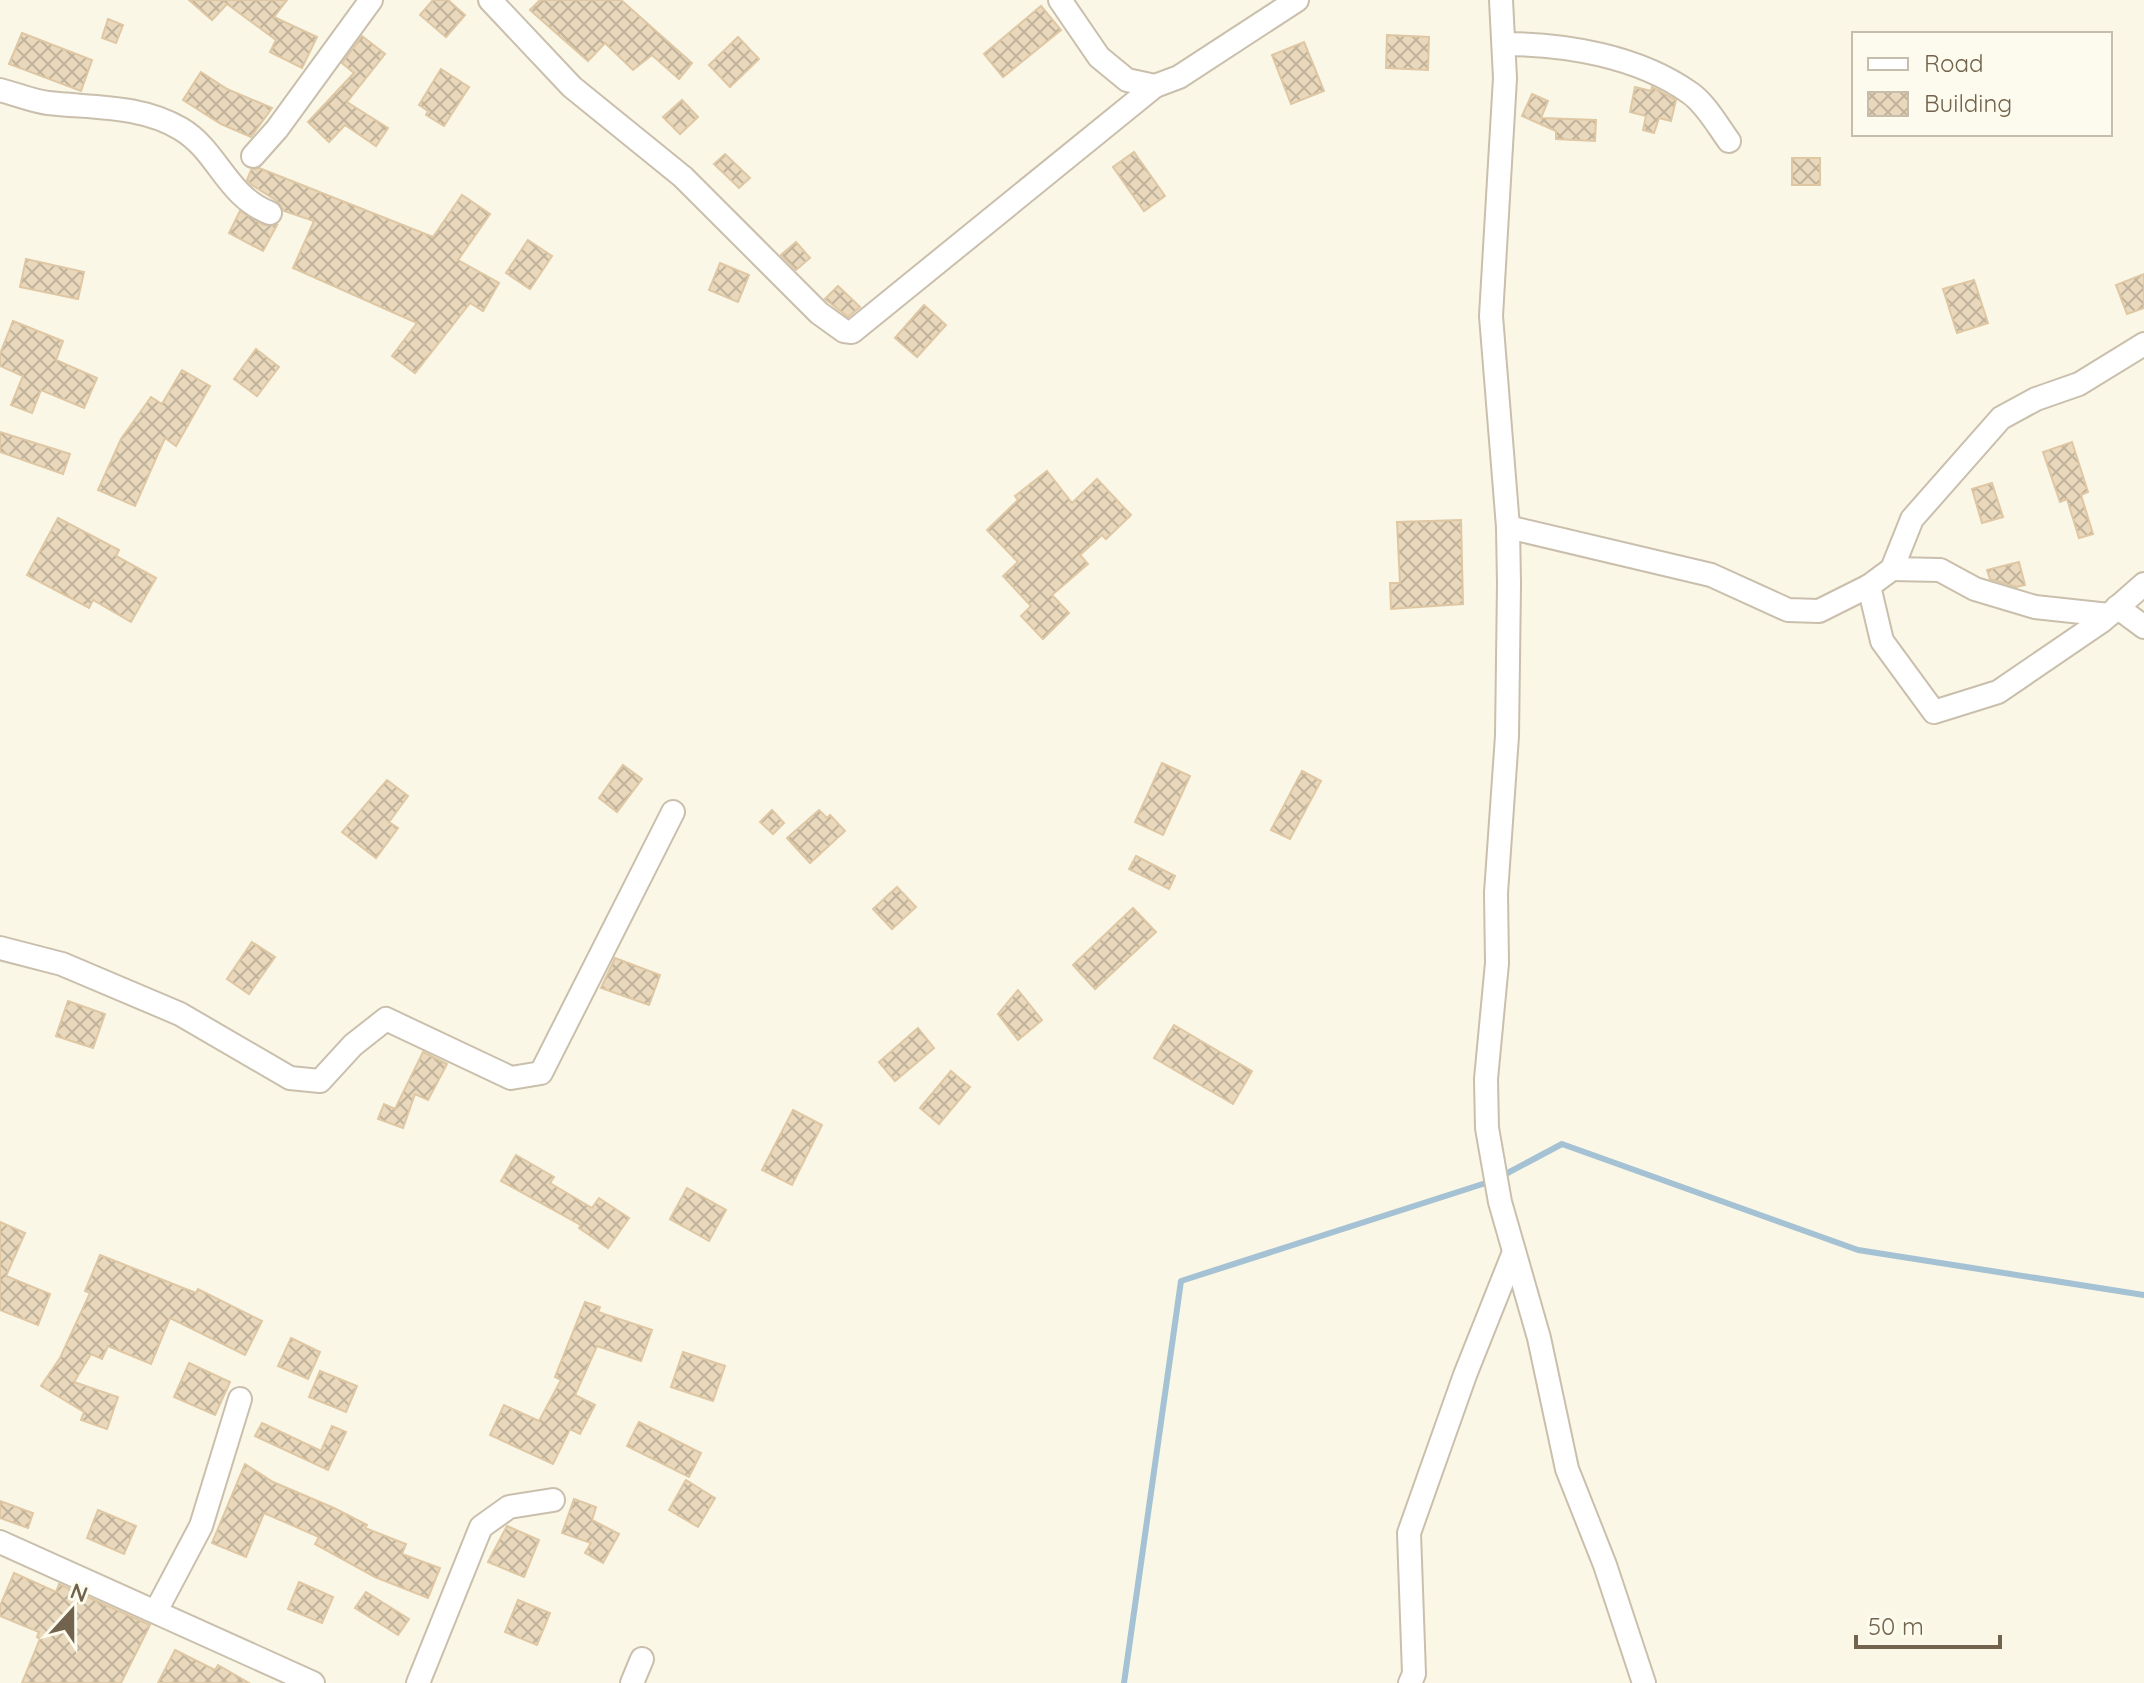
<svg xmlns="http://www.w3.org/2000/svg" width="2144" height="1683" font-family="Quicksand,sans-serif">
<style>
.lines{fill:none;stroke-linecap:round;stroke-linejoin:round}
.stream{stroke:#a4c2d3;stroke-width:6}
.building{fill:url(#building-cross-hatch);stroke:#dfc7a3;stroke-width:2}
.minor-casing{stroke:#c9bfac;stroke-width:26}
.minor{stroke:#fff;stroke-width:22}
</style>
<defs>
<pattern id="building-cross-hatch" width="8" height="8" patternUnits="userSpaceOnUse" patternTransform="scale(2)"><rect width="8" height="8" fill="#e9d8bc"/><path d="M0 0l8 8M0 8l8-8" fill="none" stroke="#c1b39b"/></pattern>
</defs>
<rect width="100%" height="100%" fill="#faf7e7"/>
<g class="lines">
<g class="stream">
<path d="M1502,1176L1562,1144L1858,1250L2144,1295"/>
<path d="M1124,1683L1181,1281L1492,1181"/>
</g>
</g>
<g class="building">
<path d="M189,0H287L274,17L317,37L302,68L270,52L276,40L227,4L212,20Z"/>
<path d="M433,0H448L465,15L446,37L420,15Z"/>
<path d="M540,0H621L692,63L679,79L652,55L633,70L605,43L588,61L530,10Z"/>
<path d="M1041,6L1061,30L1003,77L984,54Z"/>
<path d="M108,19L123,25L116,43L102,38Z"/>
<path d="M22,33L92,60L81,91L9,64Z"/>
<path d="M1387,35L1429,37L1428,70L1386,68Z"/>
<path d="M362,36L385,54L347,102L388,128L376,146L345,125L329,142L308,122L354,73L342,63Z"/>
<path d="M738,37L759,59L730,87L709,65Z"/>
<path d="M1304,42L1324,91L1291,104L1272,55Z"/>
<path d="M441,69L469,87L444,126L426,115L428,111L419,105Z"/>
<path d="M201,72L227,89L272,108L251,137L221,124L183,100Z"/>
<path d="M1635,87L1651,91L1652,87L1676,100L1671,121L1659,118L1654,133L1643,130L1646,116L1630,112Z"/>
<path d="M1532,94L1548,101L1541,118L1596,120L1595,141L1556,139V131L1522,116Z"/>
<path d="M682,100L698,117L680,134L663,117Z"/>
<path d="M1134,152L1165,196L1144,211L1113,167Z"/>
<path d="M725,154L750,178L739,188L714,164Z"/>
<rect x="1792" y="158" width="28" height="27"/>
<path d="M259,168L433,237L462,195L490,214L458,260L499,283L483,311L470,303L415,373L392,356L417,323L293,268L314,221L284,211L277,201L252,185L247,180L251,170Z"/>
<path d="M240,211L264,225H277L263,251L229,233Z"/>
<path d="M528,240L552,256L530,289L506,273Z"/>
<path d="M796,242L810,258L796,270L781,255Z"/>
<path d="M26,259L84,272L78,299L20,287Z"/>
<path d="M720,263L749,275L738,302L709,290Z"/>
<path d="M2144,274V308L2127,314L2116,285Z"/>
<path d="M1974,280L1988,323L1957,333L1943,289Z"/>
<path d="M838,286L860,307L848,317L825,299Z"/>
<path d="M924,305L946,325L917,357L895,338Z"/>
<path d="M13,321L63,341L56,360L97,378L84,408L41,390L32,413L11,405L23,376L0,366V354Z"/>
<path d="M256,349L279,367L257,396L234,379Z"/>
<path d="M182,370L210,386L176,446L165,438L135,506L98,490L121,439L151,397L162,404Z"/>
<path d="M0,432L70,454L63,474L0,452Z"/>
<path d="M2072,442L2088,492L2081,495L2093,534L2079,538L2067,499L2060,502L2043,452Z"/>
<path d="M1047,471L1072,503L1097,479L1131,515L1106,539L1102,535L1080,555L1088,564L1052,595L1069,613L1043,639L1021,616L1031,606L1003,576L1018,562L987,530L1018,500L1015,496Z"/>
<path d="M1992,483L2003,517L1982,523L1972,489Z"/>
<path d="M58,518L119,550L116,556L156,578L131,622L93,600L89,608L27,575Z"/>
<path d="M1461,520L1463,604L1391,609L1390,583H1400L1397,522Z"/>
<path d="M2019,562L2025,585L2016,587L1990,579L1987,570Z"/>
<path d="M1162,763L1190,776L1163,835L1135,822Z"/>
<path d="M623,765L642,779L617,812L599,798Z"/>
<path d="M1302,771L1321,781L1290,839L1271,830Z"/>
<path d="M387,780L408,796L389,822L398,828L376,858L342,832Z"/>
<path d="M772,810L784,823L773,834L760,822Z"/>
<path d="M819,810L827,818L830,815L845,831L810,863L787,838Z"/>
<path d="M1136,856L1175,876L1169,889L1129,869Z"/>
<path d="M897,887L916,907L892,929L873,909Z"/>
<path d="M1133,908L1156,932L1095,989L1073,965Z"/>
<path d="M252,942L275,957L249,994L227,979Z"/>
<path d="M615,958L660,975L649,1005L601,988Z"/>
<path d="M1018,990L1042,1020L1018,1040L998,1014Z"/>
<path d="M68,1001L105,1014L93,1048L56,1036Z"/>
<path d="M1174,1025L1252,1071L1233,1104L1154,1058Z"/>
<path d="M918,1028L934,1048L895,1081L879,1062Z"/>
<path d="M423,1052L447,1064L428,1100L415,1094L403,1128L378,1119L384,1104L395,1109Z"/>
<path d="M951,1071L970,1087L939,1124L920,1108Z"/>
<path d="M793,1110L822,1125L792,1185L762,1170Z"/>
<path d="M516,1155L554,1177L550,1183L592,1208L599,1198L629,1218L608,1248L579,1228L581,1225L501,1181Z"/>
<path d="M687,1188L726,1210L709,1241L670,1219Z"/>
<path d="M0,1222L25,1233L6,1276L50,1294L38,1325L0,1310Z"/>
<path d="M100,1255L196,1293L198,1289L262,1321L245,1355L170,1318L151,1364L108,1346L102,1359L91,1354L74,1382L118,1397L107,1429L81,1420L84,1412L41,1386L60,1358L90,1293L85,1291Z"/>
<path d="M585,1302L600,1307L598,1312L652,1330L641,1361L597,1346L575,1395L595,1405L580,1434L570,1429L553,1464L490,1435L504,1405L539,1421L561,1380L555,1377Z"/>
<path d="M291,1338L320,1352L308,1379L278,1366Z"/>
<path d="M683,1352L725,1366L713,1401L671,1387Z"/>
<path d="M189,1363L230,1382L215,1415L174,1397Z"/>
<path d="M320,1371L357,1386L346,1412L309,1397Z"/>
<path d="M639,1422L701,1453L689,1477L627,1446Z"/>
<path d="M262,1423L321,1451L332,1426L346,1432L328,1470L255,1436Z"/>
<path d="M245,1464L273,1482L334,1508L367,1525L365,1528L406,1544L402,1554L440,1568L428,1598L375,1577L315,1544L319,1537L264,1513L246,1557L212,1543Z"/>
<path d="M686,1480L715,1498L698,1527L669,1510Z"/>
<path d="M574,1499L596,1507L592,1520L619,1534L603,1563L585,1553L591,1543L562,1533Z"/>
<path d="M0,1501L33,1513L28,1528L0,1518Z"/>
<path d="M98,1510L136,1526L124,1554L87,1538Z"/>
<path d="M507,1526L539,1540L524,1577L488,1562Z"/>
<path d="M14,1573L56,1592L59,1584L150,1625L121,1683H22L40,1639L37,1637L39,1632L0,1616V1606Z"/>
<path d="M299,1582L333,1597L322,1623L288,1609Z"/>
<path d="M366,1592L409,1619L398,1635L355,1608Z"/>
<path d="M518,1600L550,1613L537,1645L505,1632Z"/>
<path d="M175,1650L215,1670L218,1665L249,1683H158Z"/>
</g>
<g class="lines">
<g class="minor-casing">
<g id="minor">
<path d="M490,0L572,87L683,177L819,313L844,331L852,332L1155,86"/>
<path d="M1060,0L1099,57L1127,80L1155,86L1179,77L1297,0"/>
<path d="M1501,0L1505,78L1491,316L1508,527L1509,584L1507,736L1496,893L1497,963L1486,1079L1487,1128L1500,1202L1539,1338L1567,1469L1605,1565L1644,1683"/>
<path d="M1504,44C1565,44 1638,56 1690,93C1705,103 1718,126 1729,141"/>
<path d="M0,90C16,94 32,101 48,103C93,108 141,105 181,129C218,151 226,196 270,213"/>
<path d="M253,156L277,129L371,0"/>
<path d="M1508,527L1711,575L1788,610L1819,611L1869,586L1892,569L1912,519L2001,418L2036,399L2079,384L2144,344"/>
<path d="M1892,569L1940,570L1975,589L2035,607L2109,615"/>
<path d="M1869,586L1882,641L1934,712L1998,692L2102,621L2144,584"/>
<path d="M2117,607L2144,627"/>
<path d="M0,948L62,964L180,1014L290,1078L320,1081L353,1045L386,1019L511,1078L541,1073L673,812"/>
<path d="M0,1542L313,1683"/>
<path d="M156,1611L201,1526L240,1399"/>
<path d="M418,1683L481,1527L509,1507L553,1500"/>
<path d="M632,1683L642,1659"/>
<path d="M1410,1683L1414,1674L1409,1533L1465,1375L1514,1252"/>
</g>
</g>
<use href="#minor" class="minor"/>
</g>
<rect x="1852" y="32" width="260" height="104" fill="#fdfbed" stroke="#c5bead" stroke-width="2"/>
<rect x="1868" y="58" width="40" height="12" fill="#ffffff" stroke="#c5bead" stroke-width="2"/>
<text x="1924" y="72" font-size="24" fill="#72634e">Road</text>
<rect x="1868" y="92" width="40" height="24" fill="url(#building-cross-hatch)" stroke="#c5bead" stroke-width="2"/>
<text x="1924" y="112" font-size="24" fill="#72634e">Building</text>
<g transform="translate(72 1611) rotate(21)" stroke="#fdfbed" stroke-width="6" paint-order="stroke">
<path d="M0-6L14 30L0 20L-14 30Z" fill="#72634e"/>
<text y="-12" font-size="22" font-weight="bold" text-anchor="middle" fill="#72634e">N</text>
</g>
<path d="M1856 1635v12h144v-12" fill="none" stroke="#72634e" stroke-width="4"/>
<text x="1868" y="1635" font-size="24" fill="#72634e" stroke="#fdfbed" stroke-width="6" paint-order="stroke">50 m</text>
</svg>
